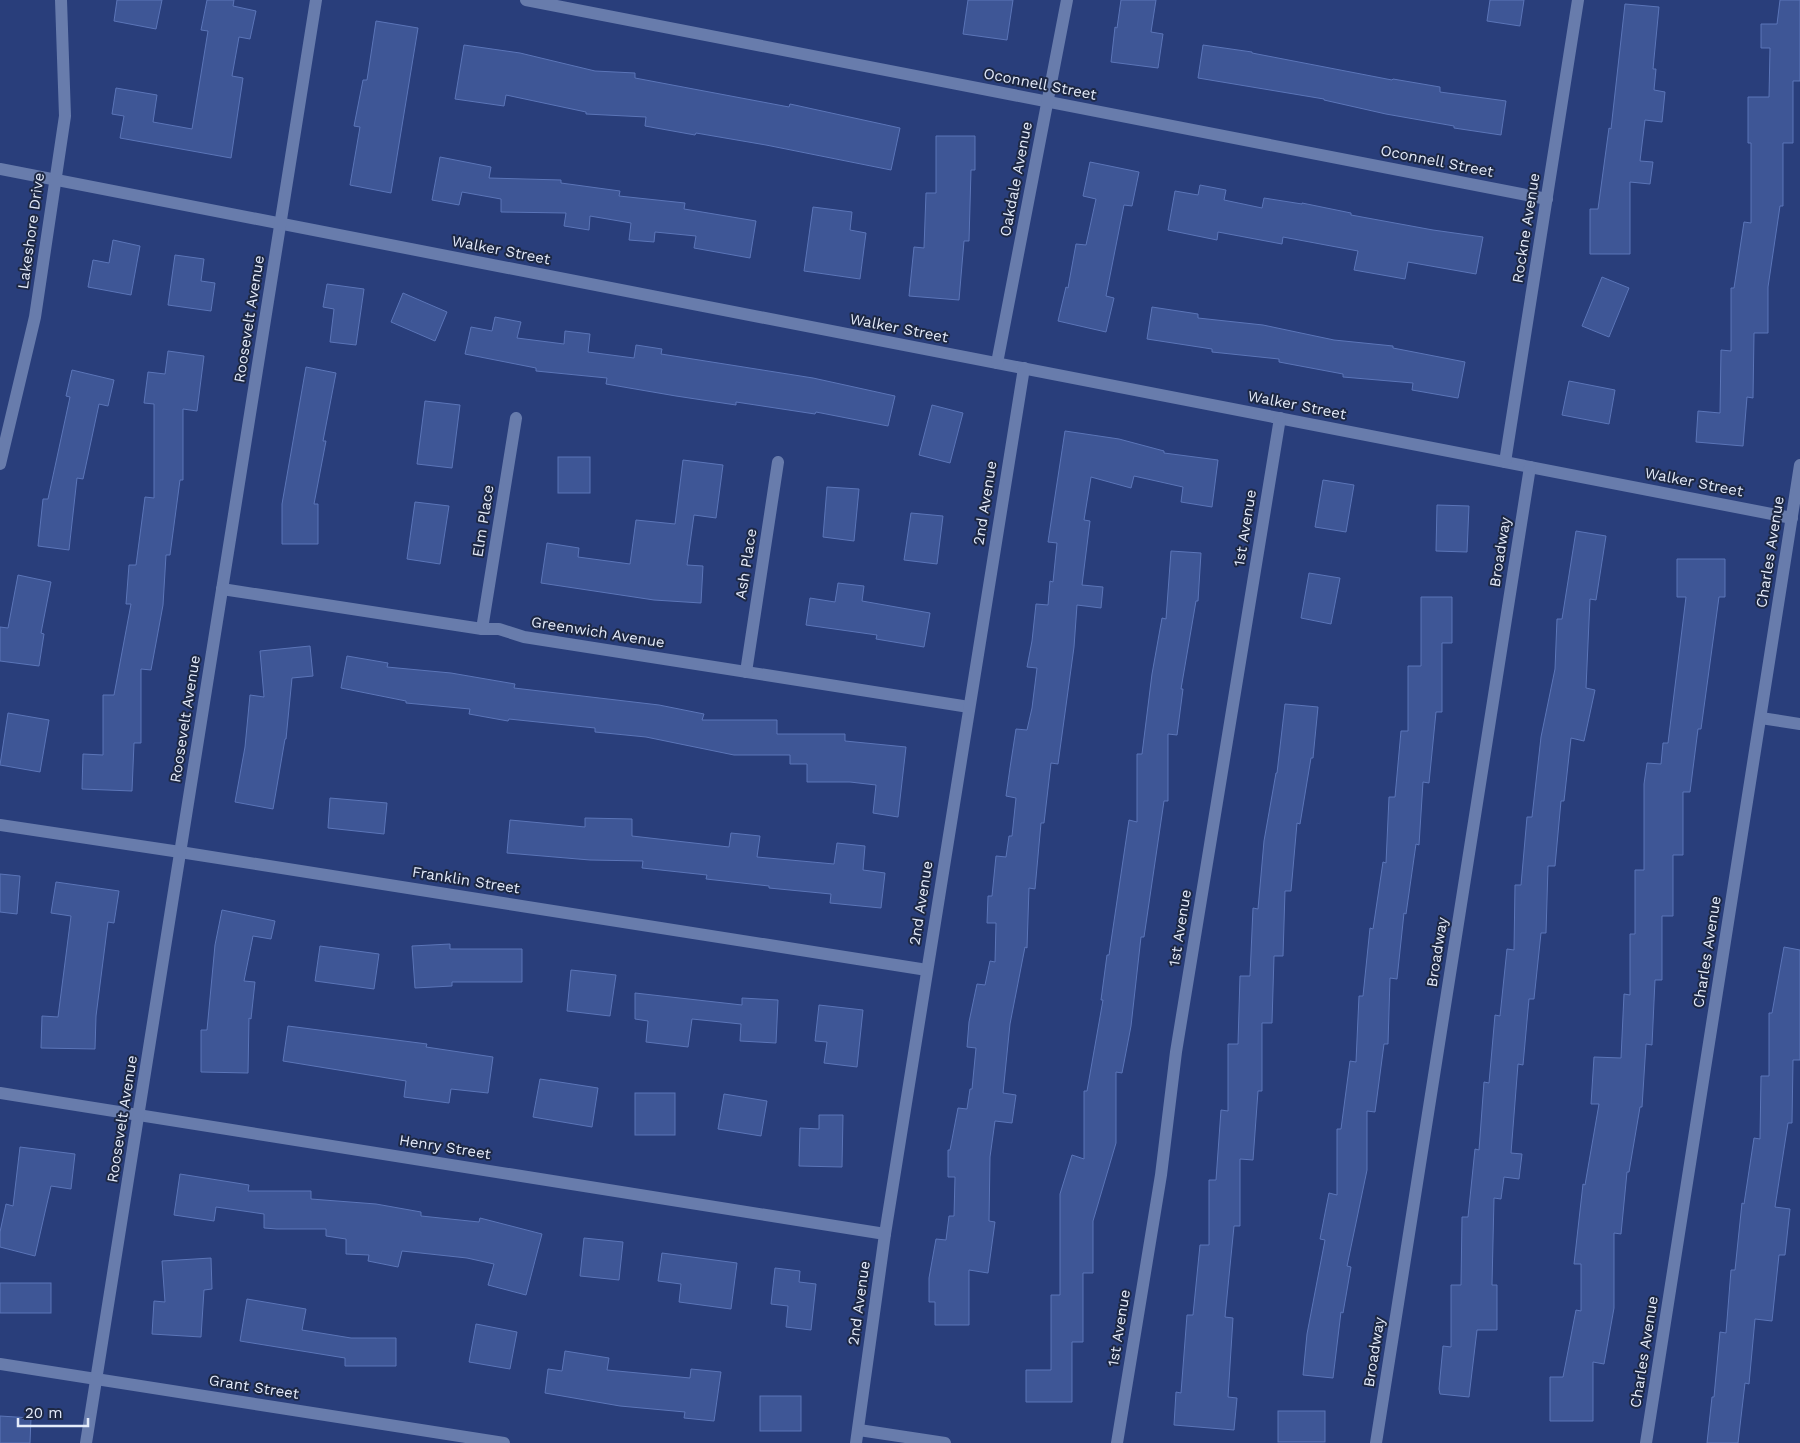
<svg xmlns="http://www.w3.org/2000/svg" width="1800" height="1443" font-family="'Work Sans',sans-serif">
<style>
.building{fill:#3e5696;stroke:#5b75b8}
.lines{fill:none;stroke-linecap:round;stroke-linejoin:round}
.minor{stroke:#687cac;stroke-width:12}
.labels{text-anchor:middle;stroke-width:4;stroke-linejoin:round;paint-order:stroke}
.street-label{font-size:15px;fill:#e4ebfa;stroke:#1d2844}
</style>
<rect width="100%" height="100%" fill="#293e7b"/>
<g class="building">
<path d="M117,0H162L156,29L114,21Z"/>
<path d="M207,0H234L233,6L256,11L250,39L239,37L232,76L243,78L231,158L120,138L124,116L112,114L116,88L157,95L153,122L192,129L208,31L201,30Z"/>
<path d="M968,0H1013L1007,40L963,34Z"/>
<path d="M1121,0H1156L1151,32L1163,34L1158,68L1111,62L1115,27L1117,28Z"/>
<path d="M1490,0H1524L1520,26L1487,21Z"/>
<path d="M1780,0H1800V81H1793V143H1783V206H1780L1768,287V333H1754L1753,398L1747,397L1743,446L1696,442L1698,411L1720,413L1721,350L1731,351V288H1734L1744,222L1751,223V143H1748V97H1769L1770,48H1761V24H1777Z"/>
<path d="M1625,4L1659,7L1653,69H1656L1654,90L1665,92L1662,122L1645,120L1640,161L1653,162L1650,184L1630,182V254H1590V209H1598L1609,128L1611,129Z"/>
<path d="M376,21L418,28L391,193L350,185L360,127L354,126L363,80H367Z"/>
<path d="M464,45L520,53L595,71L635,73V78L789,107L790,104L900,128L891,170L766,145L696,133L695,135L645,126L646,117L586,114V112L506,95L504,106L455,99Z"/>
<path d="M1203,45L1252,52V53L1392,80L1393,79L1440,87V92L1506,101L1501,135L1454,128V126L1386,114L1324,100V99L1198,78Z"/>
<path d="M936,136H975V170H971L969,241H964L959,300L909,296L914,247L924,248L926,193H936Z"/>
<path d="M440,157L491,167L489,178L561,180V183L620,191L619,196L685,203L684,209L756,221L750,258L694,248L696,236L655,232L654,242L629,240L631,223L590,216L589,230L564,226L566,213L501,212V199L462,192L459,205L432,200Z"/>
<path d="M1090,162L1139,172L1132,206L1124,205L1106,296L1114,298L1106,332L1058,321L1066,287L1068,288L1076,244L1086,245L1096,199L1083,196Z"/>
<path d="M1200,185L1226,190L1224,200L1262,208L1264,198L1302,204V203L1351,213V215L1433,230L1483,237L1476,274L1408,262L1405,279L1354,270L1358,251L1283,237L1282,244L1218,232L1217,240L1168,230L1175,191L1198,195Z"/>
<path d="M813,207L852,212L850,230L866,233L860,279L804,271Z"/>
<path d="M113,240L140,246L131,295L88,287L93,260L109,263Z"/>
<path d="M175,255L204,259L201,281L215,283L211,311L168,305Z"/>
<path d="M1602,277L1629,288L1609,337L1582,326Z"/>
<path d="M327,284L364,289L356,345L330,342L334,309L323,307Z"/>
<path d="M403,293L447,312L435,341L391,322Z"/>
<path d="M1152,307L1198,314V318L1263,325L1334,340L1393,346V348L1465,362L1458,398L1412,390L1413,383L1343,377V374L1279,362V359L1212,352V349L1147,339Z"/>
<path d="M495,317L521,322L517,338L564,344L565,331L590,334L588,352L634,358L636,345L662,349L661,354L813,378L895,396L888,426L816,412L815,414L736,402V405L676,396L606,384L607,378L536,371V368L465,354L471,327L492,331Z"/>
<path d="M168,351L204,356L197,411L183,409V480H180L170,555H166L163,605L151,670L141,669V743H134L132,791L82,789L83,754L103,755V695H114L131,604H126L129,565H136L145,497L154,498V404L144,403L148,372L165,374Z"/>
<path d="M306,367L336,373L323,441H326L314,504H318V544H282V504Z"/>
<path d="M72,370L114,380L108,406L99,404L83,479L77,478L69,550L38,546L43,499H48L70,397L66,396Z"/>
<path d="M1569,381L1615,390L1609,424L1562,415Z"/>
<path d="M425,401L460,405L452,468L417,464Z"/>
<path d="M932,405L963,413L950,463L919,455Z"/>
<path d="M1065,431L1119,439L1164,451V453L1218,460L1212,507L1181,502L1183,487L1134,476L1131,488L1091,477L1084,520L1090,521L1082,585L1103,587L1101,608L1077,605L1074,647L1058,764L1051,763L1044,823H1041L1035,889L1029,888L1027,948L1025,947L1010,1024L1003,1093L1016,1095L1012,1123L995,1121L990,1157L989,1221L995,1222L988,1273L969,1270V1325H935V1302H929V1278L936,1239L946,1240L949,1216H954L955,1177H948V1150H950L958,1108L967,1109L970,1089H972L976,1048L967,1047L969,1022L977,984L985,985L990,961L995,962L996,923H987L988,896H992L996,856L1006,857L1009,836H1012L1016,798L1006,796L1010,768L1016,729L1027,730L1032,708L1037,668L1027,667L1032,641L1036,604L1048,605L1050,581L1053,582L1057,543L1048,542Z"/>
<rect x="558" y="457" width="32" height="36"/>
<path d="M683,460L723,465L716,518L694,515L687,565L703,566L701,603L654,600L541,583L547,543L579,548L578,557L630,564L636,520L675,524Z"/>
<path d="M1323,480L1354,485L1346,532L1315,527Z"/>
<path d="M827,487L859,489L854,541L823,537Z"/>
<path d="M415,502L449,506L440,564L407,559Z"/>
<path d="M1437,505L1469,506L1467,552L1436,551Z"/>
<path d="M911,513L943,516L937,564L904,560Z"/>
<path d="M1576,531L1606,536L1596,600L1590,599L1586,688L1595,690L1584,741L1571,738L1564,801H1561L1555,866H1548L1546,933H1541L1534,999H1529L1523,1065L1518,1064L1511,1153L1522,1154L1519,1179L1504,1177L1501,1199L1494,1198L1492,1285H1497V1330H1477L1469,1397L1440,1394L1439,1389L1443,1346L1451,1347V1285H1461L1462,1217H1468L1475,1149L1479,1150L1484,1082L1489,1083L1495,1015L1500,1016L1507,949L1514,950L1515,885H1521L1527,817H1532L1541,737L1555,669L1557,619H1562Z"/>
<path d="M1171,551L1201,553L1198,601H1196L1181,689H1183L1177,735L1168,734V801H1164L1144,937H1141L1131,1026L1122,1073L1116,1072V1143L1093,1221V1273H1083V1342H1072V1402H1026V1370H1051V1295H1060V1194L1072,1155L1084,1159V1091H1087L1103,1000H1101L1107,955H1109L1129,820L1137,822V754H1142L1152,674L1162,618L1166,619Z"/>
<path d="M1677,559H1725V597H1719L1701,729H1698L1690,792H1683V855H1673V916H1662V980H1655L1652,1045L1646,1044L1642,1107H1640L1629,1172H1627L1621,1234L1614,1233V1308L1604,1364L1593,1362V1421H1550V1377H1563L1576,1310L1581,1311V1264H1574L1583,1184L1585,1185L1599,1104H1591L1594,1057L1621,1058L1624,994L1630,995V934H1635V870H1644V784L1647,763L1661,764L1663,743H1668L1686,597H1677Z"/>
<path d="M1309,573L1340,578L1331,624L1301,618Z"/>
<path d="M18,575L51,582L41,633L44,634L39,666L0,661V627L8,628Z"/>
<path d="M838,583L864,586L862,601L930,613L924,647L876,639L877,635L806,625L810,598L835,602Z"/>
<path d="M1421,597H1452V643H1442V712H1436L1429,783L1423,782L1419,845L1416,844L1406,914L1404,913L1397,979L1390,978L1388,1044H1384L1375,1112L1367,1111V1170L1347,1266L1351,1267L1343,1313L1341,1312L1333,1378L1303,1375L1307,1334L1325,1240L1320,1239L1329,1193L1337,1195V1129H1341L1350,1061L1356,1062L1359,996H1363L1370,928L1373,929L1383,862L1386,863L1389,797H1395L1401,731H1408V666H1421Z"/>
<path d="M310,646L313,676L292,678L286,739H285L273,809L235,802L245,747L250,695L264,697L260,651Z"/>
<path d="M347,656L388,663L387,667L451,673L515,684L514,688L659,705L704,714L702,720H777V734H845V741L906,747L898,817L873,813L876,785L850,782H807V764H790V755H734L646,737L595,732V728L509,719L508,721L469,714L470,709L406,703V701L341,688Z"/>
<path d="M1285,704L1318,707L1313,758H1311L1300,824L1297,823L1291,891H1285L1283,956H1274L1272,1023H1262V1091H1258L1253,1160L1240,1159V1226H1234L1225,1317L1233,1318L1228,1397L1237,1398L1234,1430L1174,1425L1176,1392L1181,1393L1187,1315H1193L1200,1245H1209V1180H1216L1221,1110L1228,1111V1044H1238L1240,976H1250L1253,908L1258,909L1264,841L1276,773H1277Z"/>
<path d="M8,713L49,720L40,772L0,765Z"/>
<path d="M330,798L387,803L384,834L328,828Z"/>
<path d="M585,818L632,819V836L729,847L731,833L760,836L757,857L834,864L837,843L865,846L863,870L885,873L881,908L830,903L831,894L769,888V886L706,879L707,875L642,868L643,861L590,860L507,853L510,820L585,827Z"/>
<path d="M0,874L20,876L17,914L0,912Z"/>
<path d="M56,882L119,891L114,923L108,922L96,1016L95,1049L41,1048L42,1016L58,1017L71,916L51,913Z"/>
<path d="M222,910L275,921L271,939L253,936L244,981L255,982L251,1019L249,1018L248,1073L201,1072V1030H207L215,945Z"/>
<path d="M450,944V949H522V982H452V986L415,988L412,946Z"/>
<path d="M320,946L379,954L374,989L315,981Z"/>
<path d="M1784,947L1800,950V1060H1793L1792,1123H1788L1775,1207L1790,1209L1785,1255H1779L1772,1321L1755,1319L1749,1384L1745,1383L1738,1443H1707L1712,1397H1714L1720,1332L1726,1333L1731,1270H1735L1742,1203L1744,1204L1754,1138L1760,1139L1761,1076H1769V1013H1772Z"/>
<path d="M571,970L616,975L610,1016L567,1011Z"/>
<path d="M635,993L742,1005V998L778,1000L776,1043L740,1041L741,1024L692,1019L688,1047L646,1042L648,1021L635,1019Z"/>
<path d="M819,1005L863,1010L857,1067L824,1063L827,1042L815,1041Z"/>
<path d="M288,1026L427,1044L426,1047L493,1057L488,1093L451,1089L449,1103L404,1097L406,1081L283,1061Z"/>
<path d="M540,1079L598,1088L592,1127L533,1117Z"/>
<rect x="635" y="1093" width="40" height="42"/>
<path d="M724,1094L767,1101L761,1136L718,1129Z"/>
<path d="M819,1115H843L842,1167L799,1166L800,1128L819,1129Z"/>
<path d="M20,1147L75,1154L71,1189L51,1186L35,1256L0,1247V1232L6,1204L13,1206Z"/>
<path d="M180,1174L249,1185L248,1191H311V1199L376,1204L421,1212V1216L479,1222L480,1218L542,1234L526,1295L488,1285L494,1264L467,1258L402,1251L398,1267L368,1261L369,1255L346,1254V1239L326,1236V1229H277L264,1228V1214L216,1207L214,1221L174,1215Z"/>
<path d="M584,1238L623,1242L619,1280L580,1276Z"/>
<path d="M662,1253L737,1263L731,1309L679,1302L681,1284L658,1281Z"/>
<path d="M211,1258L212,1289L204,1290L201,1337L152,1334L154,1301L165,1302L162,1261Z"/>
<path d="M775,1268L800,1271L799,1282L816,1284L811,1330L786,1327L788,1306L771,1304Z"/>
<rect x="0" y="1283" width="51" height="30"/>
<path d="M247,1299L306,1309L302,1330L351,1338H396V1366H345V1358L240,1341Z"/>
<path d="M476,1324L517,1332L510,1369L469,1362Z"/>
<path d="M565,1351L609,1358L607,1370L690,1378L691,1369L721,1372L714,1421L684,1418L685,1412L620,1406L545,1393L548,1369L562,1371Z"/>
<rect x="760" y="1396" width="41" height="35"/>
<rect x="1278" y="1411" width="47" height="31"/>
<path d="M0,1416L31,1418L30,1443H0Z"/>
</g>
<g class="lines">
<g class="minor">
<path d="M526,0L1547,199"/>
<path d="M0,169L1792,518"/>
<path d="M997,363L1067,0"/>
<path d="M1505,462L1578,0"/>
<path d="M0,464L35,317L65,116L61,0"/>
<path d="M222,589L482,629H499L524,637L969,707"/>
<path d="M482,629L516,418"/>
<path d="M746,672L778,462"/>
<path d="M1761,718L1800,724"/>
<path d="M0,825L180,852L927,970"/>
<path d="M0,1093L885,1234"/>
<path d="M0,1364L504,1443"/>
<path d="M859,1430L945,1443"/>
<path d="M86,1443L316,0"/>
<path d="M856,1443L885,1234L1024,368"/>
<path d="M1117,1443L1161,1175L1176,1052L1280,418"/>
<path d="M1376,1443L1530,467"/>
<path d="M1646,1443L1800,465"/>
</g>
</g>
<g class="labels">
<g class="street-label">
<text transform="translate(1040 84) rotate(11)" y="5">Oconnell Street</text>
<text transform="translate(1437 161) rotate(11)" y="5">Oconnell Street</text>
<text transform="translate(1016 179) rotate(-79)" y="5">Oakdale Avenue</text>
<text transform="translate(1526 228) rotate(-81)" y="5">Rockne Avenue</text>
<text transform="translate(31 231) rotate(-82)" y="5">Lakeshore Drive</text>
<text transform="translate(501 250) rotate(11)" y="5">Walker Street</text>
<text transform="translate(249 319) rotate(-81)" y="5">Roosevelt Avenue</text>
<text transform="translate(899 328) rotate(11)" y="5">Walker Street</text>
<text transform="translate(1297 405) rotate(11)" y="5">Walker Street</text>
<text transform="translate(1694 482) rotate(11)" y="5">Walker Street</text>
<text transform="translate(985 503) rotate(-81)" y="5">2nd Avenue</text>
<text transform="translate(483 521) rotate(-81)" y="5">Elm Place</text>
<text transform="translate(1245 528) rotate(-81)" y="5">1st Avenue</text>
<text transform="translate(1500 552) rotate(-81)" y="5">Broadway</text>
<text transform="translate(1770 552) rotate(-81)" y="5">Charles Avenue</text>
<text transform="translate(746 564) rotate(-81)" y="5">Ash Place</text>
<text transform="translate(598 632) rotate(9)" y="5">Greenwich Avenue</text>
<text transform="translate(185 719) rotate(-81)" y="5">Roosevelt Avenue</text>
<text transform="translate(466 880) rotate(9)" y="5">Franklin Street</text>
<text transform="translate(921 903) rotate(-81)" y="5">2nd Avenue</text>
<text transform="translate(1180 928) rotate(-81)" y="5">1st Avenue</text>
<text transform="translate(1437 952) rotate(-81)" y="5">Broadway</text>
<text transform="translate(1707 952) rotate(-81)" y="5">Charles Avenue</text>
<text transform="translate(122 1119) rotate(-81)" y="5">Roosevelt Avenue</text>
<text transform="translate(445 1147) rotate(9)" y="5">Henry Street</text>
<text transform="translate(859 1303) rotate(-82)" y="5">2nd Avenue</text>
<text transform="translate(1119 1328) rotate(-81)" y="5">1st Avenue</text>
<text transform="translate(1374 1352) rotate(-81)" y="5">Broadway</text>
<text transform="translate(1644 1352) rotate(-81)" y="5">Charles Avenue</text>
<text transform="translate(254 1387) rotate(9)" y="5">Grant Street</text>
</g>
</g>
<path d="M18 1418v8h70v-8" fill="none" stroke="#e4ebfa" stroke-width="2.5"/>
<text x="25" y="1418" font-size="15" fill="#e4ebfa" stroke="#1d2844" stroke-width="4" paint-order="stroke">20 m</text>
</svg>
